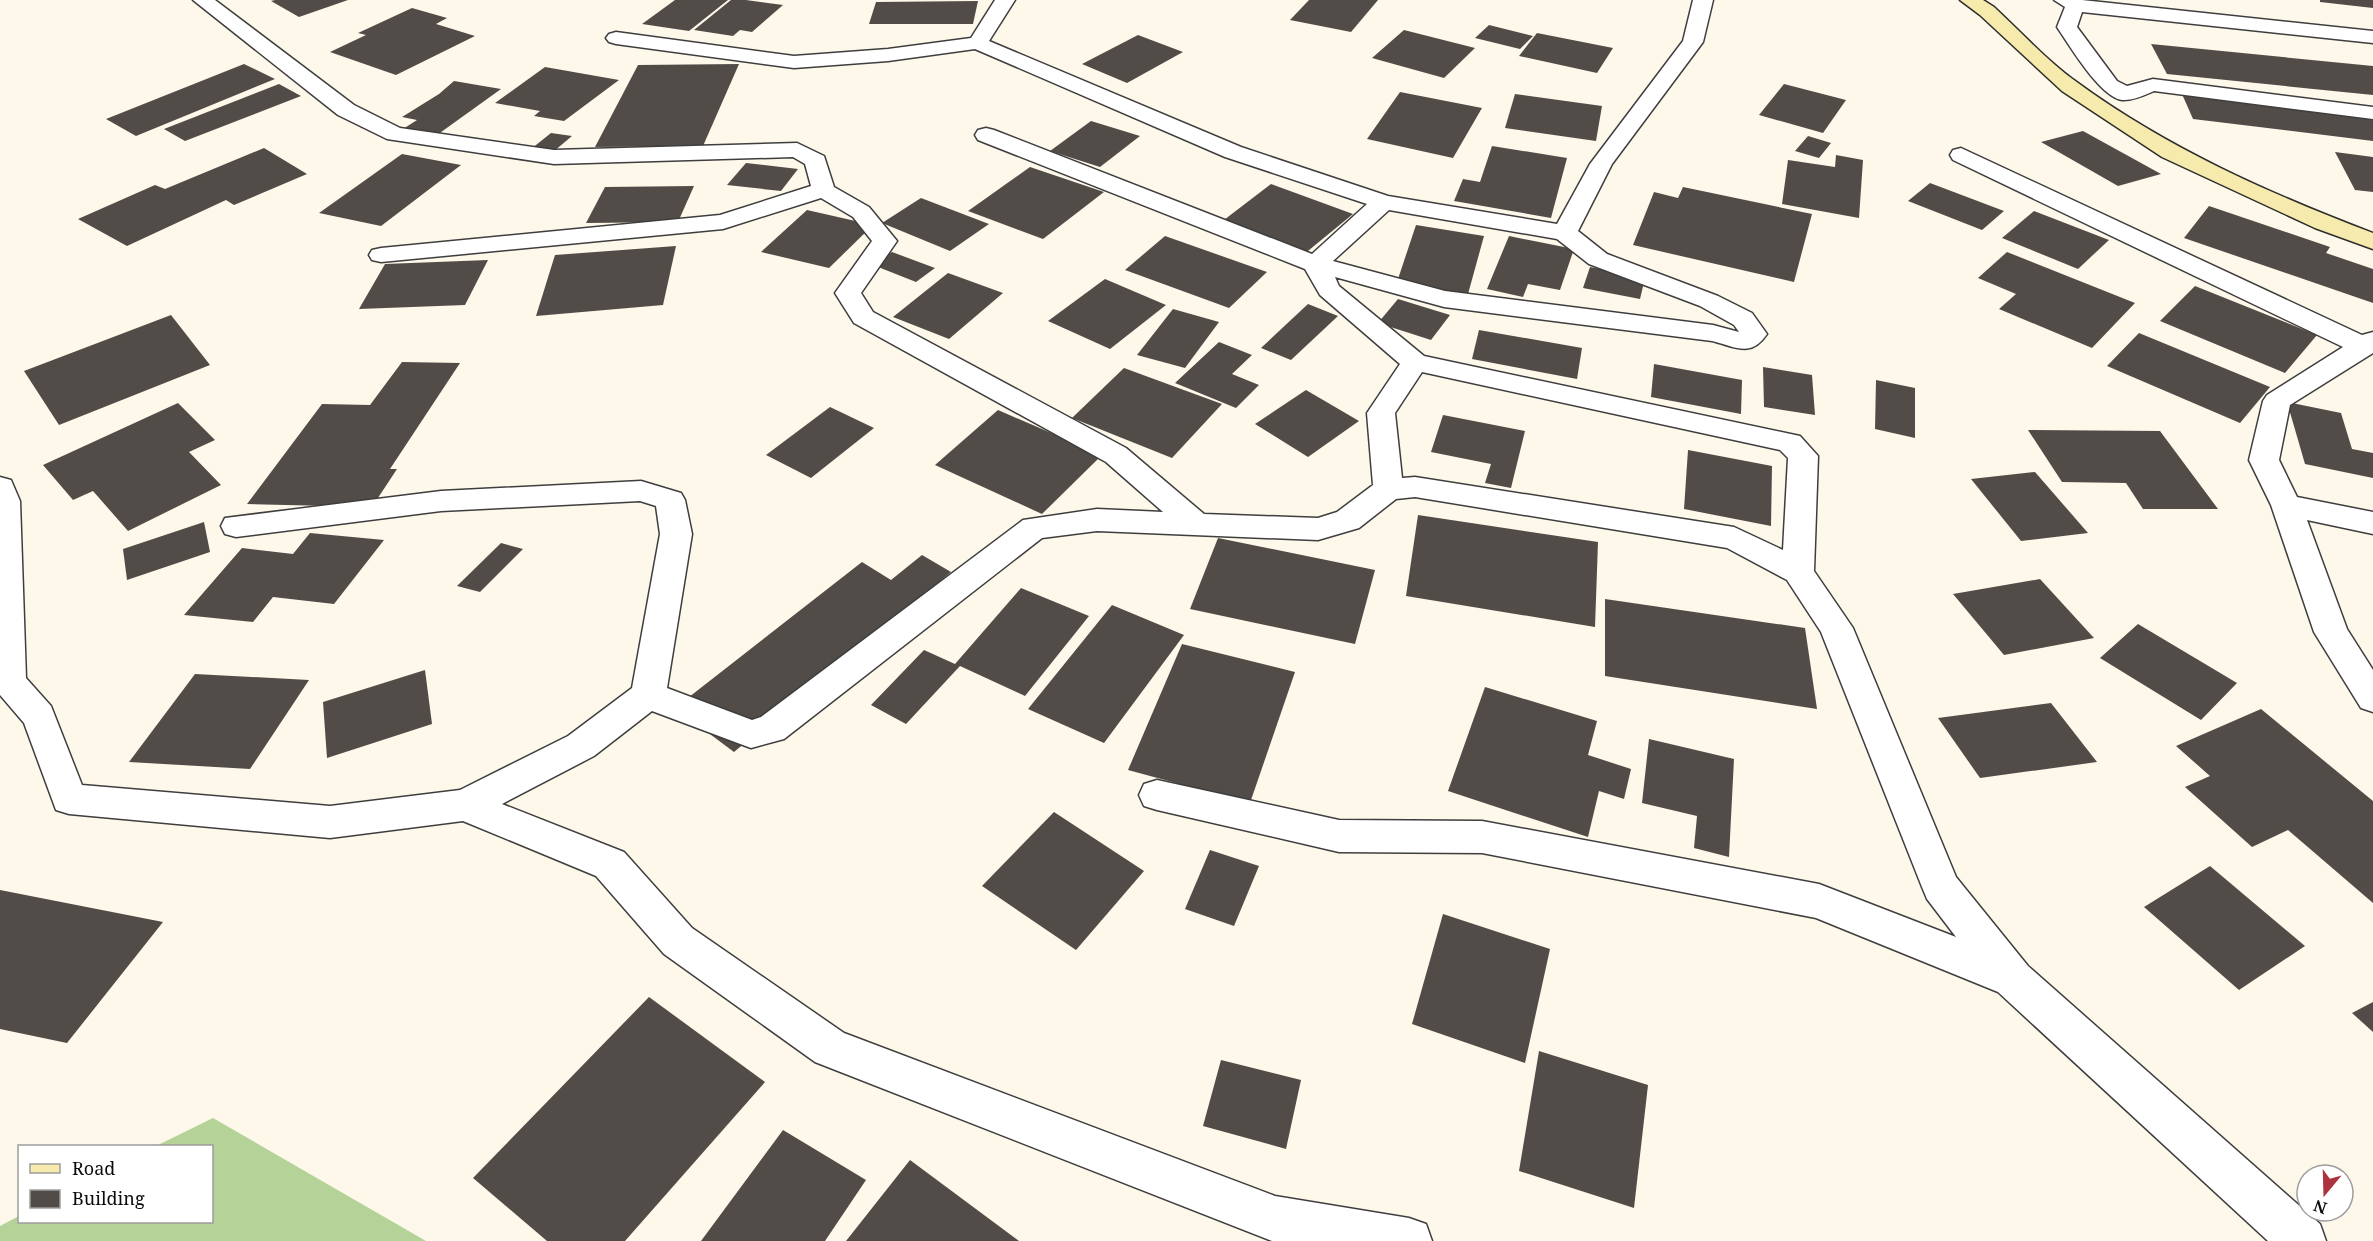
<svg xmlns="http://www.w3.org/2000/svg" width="2373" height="1241" font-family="'Noto Serif',serif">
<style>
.forest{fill:#b5d299}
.building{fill:#524c48}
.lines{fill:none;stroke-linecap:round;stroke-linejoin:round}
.street-casing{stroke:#3e3e3e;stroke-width:3}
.secondary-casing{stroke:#2d2d2d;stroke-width:3}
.street{fill:#fff;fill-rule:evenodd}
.secondary{fill:#f6ebac;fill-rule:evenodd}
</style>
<rect width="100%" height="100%" fill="#fdf8ea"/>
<path class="forest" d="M213,1118L426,1241H0V1226L19,1216L20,1222H212V1146H156Z"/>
<g class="building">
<path d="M275,0H348L299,17L271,1Z"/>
<path d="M675,0H728L689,31L642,24Z"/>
<path d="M731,0H746L783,5L752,32L740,30L733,36L694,30Z"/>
<path d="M1309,0H1378L1351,32L1290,20Z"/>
<path d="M2320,0H2373V8L2320,2Z"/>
<path d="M978,1L973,24H869L876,2Z"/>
<path d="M412,8L447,18L436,24L475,36L396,75L330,52L366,35L358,33Z"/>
<path d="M1489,25L1533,36L1520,49L1475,38Z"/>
<path d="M1404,30L1475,48L1444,78L1372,58Z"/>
<path d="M1537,33L1613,48L1597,73L1519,56Z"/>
<path d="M1138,35L1183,52L1127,83L1082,64Z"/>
<path d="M2151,44L2373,66V95L2167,74Z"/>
<path d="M244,64L275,79L136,136L106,119Z"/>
<path d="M739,64L703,146L595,147L638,65Z"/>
<path d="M545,67L619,80L564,121L534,116L540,111L495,103Z"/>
<path d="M454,81L501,89L437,135L403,129L417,120L402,117L439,94Z"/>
<path d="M279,84L301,96L185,141L164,129Z"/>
<path d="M1784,84L1846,100L1823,133L1759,115Z"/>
<path d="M1400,92L1482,108L1453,158L1367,139Z"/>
<path d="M1515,94L1602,106L1596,141L1505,128Z"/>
<path d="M2182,94L2373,117V141L2193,119Z"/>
<path d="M1091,121L1140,136L1100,167L1050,151Z"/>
<path d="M2083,131L2161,174L2118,186L2041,142Z"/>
<path d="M551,133L572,136L553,152L531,149Z"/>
<path d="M1808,136L1831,143L1819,158L1795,151Z"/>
<path d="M1492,146L1567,158L1551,218L1454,201L1463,179L1480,182Z"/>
<path d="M264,148L307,174L234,205L226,200L127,246L78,219L155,185L165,189Z"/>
<path d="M2335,152L2373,157V192L2355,190Z"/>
<path d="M402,154L461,165L381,226L319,213Z"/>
<path d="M1836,155L1863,160L1859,218L1782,204L1788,160L1835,167Z"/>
<path d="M746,163L798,169L781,191L727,185Z"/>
<path d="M1030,167L1104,192L1043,239L968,211Z"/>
<path d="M1930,183L2004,211L1982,230L1908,201Z"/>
<path d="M1271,184L1353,214L1303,255L1220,223Z"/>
<path d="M694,186L678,222L586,223L605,187Z"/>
<path d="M1683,187L1812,214L1794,282L1633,245L1654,192L1678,198Z"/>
<path d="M921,198L989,224L950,251L882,223Z"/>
<path d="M2209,206L2330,247L2326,253L2373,269V303L2184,238Z"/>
<path d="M807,210L873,225L829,268L761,252Z"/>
<path d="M2034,211L2109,240L2078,269L2002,238Z"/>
<path d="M1416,225L1484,236L1468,294L1397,282Z"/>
<path d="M1165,236L1267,272L1229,308L1125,270Z"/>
<path d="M1509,236L1574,249L1560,290L1528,284L1523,297L1487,289Z"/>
<path d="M676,246L663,305L536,316L555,255Z"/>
<path d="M892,252L935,268L916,282L873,265Z"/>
<path d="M2007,252L2135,303L2092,348L1999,309L2016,294L1978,278Z"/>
<path d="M488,260L465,305L359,309L385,264Z"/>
<path d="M1590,267L1645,278L1640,299L1583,288Z"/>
<path d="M948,273L1003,293L949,339L893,317Z"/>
<path d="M1105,279L1166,305L1110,349L1048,321Z"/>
<path d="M2195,286L2317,335L2285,373L2160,321Z"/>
<path d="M1398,299L1450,315L1431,340L1378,323Z"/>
<path d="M1308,304L1338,316L1291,360L1261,348Z"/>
<path d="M1173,309L1219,322L1185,368L1137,355Z"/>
<path d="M171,315L210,365L59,425L24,371Z"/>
<path d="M1479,330L1582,348L1577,379L1472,359Z"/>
<path d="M2139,333L2270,387L2240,423L2107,366Z"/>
<path d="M1219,342L1252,355L1232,374L1259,385L1236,408L1175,383Z"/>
<path d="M402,362L460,363L390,469H397L372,507L247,504L322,404L370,405Z"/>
<path d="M1654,364L1742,380L1741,414L1651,397Z"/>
<path d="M1763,367L1812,375L1815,415L1764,407Z"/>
<path d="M1124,368L1222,404L1172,458L1072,418Z"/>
<path d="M1876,380L1915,388V438L1875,429Z"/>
<path d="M1306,390L1359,421L1308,457L1255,424Z"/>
<path d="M2287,402L2341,413L2352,449L2373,453V478L2305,464Z"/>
<path d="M178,403L215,440L189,452L221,485L128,531L93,491L73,500L43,465Z"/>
<path d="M830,407L874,428L811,478L766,455Z"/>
<path d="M998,410L1102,455L1042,514L935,465Z"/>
<path d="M1443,415L1525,431L1511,488L1485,483L1491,464L1431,452Z"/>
<path d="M2028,430L2160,431L2218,509H2143L2126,483L2062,482Z"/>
<path d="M1688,450L1772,466L1771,526L1684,509Z"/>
<path d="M2035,472L2088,533L2021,541L1971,479Z"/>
<path d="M1418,515L1598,542L1595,627L1406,596Z"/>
<path d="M204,522L210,552L127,580L123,549Z"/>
<path d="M310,533L384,540L334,604L273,597L253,622L184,615L242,548L293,554Z"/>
<path d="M1218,538L1375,570L1355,644L1190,609Z"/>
<path d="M501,543L523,549L480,592L457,586Z"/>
<path d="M922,555L951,572L734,752L675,708L862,562L891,580Z"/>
<path d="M2040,579L2094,638L2004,655L1953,594Z"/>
<path d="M1021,588L1089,616L1025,696L960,666L906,724L871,705L924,650L955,664Z"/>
<path d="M1605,599L1805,628L1817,709L1605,676Z"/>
<path d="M1112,605L1184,635L1104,743L1028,709Z"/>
<path d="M2138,624L2237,683L2201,720L2100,658Z"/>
<path d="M1182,644L1295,672L1250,803L1128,770Z"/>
<path d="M425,670L432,724L327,758L323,702Z"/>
<path d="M195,674L309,680L250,769L129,762Z"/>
<path d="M1485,687L1597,721L1588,755L1631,769L1624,799L1599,791L1588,837L1448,791Z"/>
<path d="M2051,703L2097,762L1980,778L1938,718Z"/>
<path d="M2261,709L2373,801V903L2288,830L2252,847L2185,787L2210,776L2176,746Z"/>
<path d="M1649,739L1734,759L1729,857L1694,848L1697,816L1642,803Z"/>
<path d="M1054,812L1144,871L1076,950L982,886Z"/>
<path d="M1210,850L1259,866L1234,926L1185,909Z"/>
<path d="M2210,866L2305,946L2239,990L2144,907Z"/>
<path d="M0,890L163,922L67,1043L0,1029Z"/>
<path d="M1443,914L1550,949L1525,1063L1412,1024Z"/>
<path d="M649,997L765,1082L625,1241H547L473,1178Z"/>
<path d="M2373,1002V1032L2352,1013Z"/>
<path d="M1539,1051L1648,1085L1634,1208L1519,1171Z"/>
<path d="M1221,1060L1301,1080L1286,1149L1203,1126Z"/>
<path d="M783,1130L866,1180L825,1241H701Z"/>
<path d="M910,1160L1019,1241H846Z"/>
</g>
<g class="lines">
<g class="street-casing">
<g id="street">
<path d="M193,0H215L354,105L400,128L554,150L797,143L824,156L834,187L869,207L897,241L861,293L873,312L1126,448L1204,514L1318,518L1337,512L1373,485L1367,413L1400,364L1320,295L1305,269L978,140L975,135L978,130L986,128L994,130L1312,254L1367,204L1225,157L975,49L888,61L794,68L616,44L609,42L606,38L609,34L616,32L794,56L888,49L971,38L995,0H1015L989,41L1241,147L1388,196L1557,224L1590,164L1683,41L1693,0H1713L1703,42L1612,164L1578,231L1607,254L1718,296L1752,313L1767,334C1751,358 1736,347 1712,341L1444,307L1335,277L1339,286L1424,356L1800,436L1818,456L1814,571L1853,628L1956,877L2028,966L2320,1224L2326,1241H2268L1998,992L1816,918L1482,853L1339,852L1157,810L1144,806L1139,795L1144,784L1157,780L1339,820L1482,821L1819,884L1956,937L1927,899L1922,887L1821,632L1787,580L1727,548L1415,497L1396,499L1359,528L1318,540L1097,531L1042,538L784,739L751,748L652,711L594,756L502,804L624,852L692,928L844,1033L1275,1196L1409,1218L1426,1224L1432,1241H1272L815,1062L664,954L596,876L463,821L330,838L69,814L56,810L24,723L0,695V477L11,480L20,501L26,678L51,706L82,785L330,806L460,790L568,736L632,688L660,534L656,506L640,501L441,511L236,537L225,534L221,526L225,518L441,491L641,481L681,493L685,500L692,534L667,688L752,720L761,717L1023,520L1097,509L1163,512L1106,462L854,323L835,293L872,241L853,217L821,198L723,229L381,262L372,260L369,255L372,250L381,248L720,215L811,186L805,164L793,157L554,164L387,139L338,115ZM1389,210L1557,239L1589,264L1700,306L1734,325L1739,332L1713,325L1445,291L1333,261ZM1422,372L1780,450L1788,458L1783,550L1734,527L1415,477L1402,478L1395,413Z"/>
<path d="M2054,0H2082L2373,31V43L2082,12L2077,27L2117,81L2127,86L2153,79L2373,107V119L2154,91C2145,95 2132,101 2122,100C2100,97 2070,46 2057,27L2065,7Z"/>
<path d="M1961,148L2362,335L2373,332V353L2290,405L2279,460L2297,497L2373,512V534L2307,520L2347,629L2373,670V712L2361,708L2314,632L2271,505L2249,460L2263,401L2267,395L2343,347L1953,160L1950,155L1953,150Z"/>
</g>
</g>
<g class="secondary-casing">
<path id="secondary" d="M1960,0H1983L1994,7C2021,32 2048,62 2078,83C2167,148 2270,194 2373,233V249L2315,228L2162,157L2062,91L1980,15Z"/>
</g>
<use href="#street" class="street"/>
<use href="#secondary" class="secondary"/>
</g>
<rect x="18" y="1145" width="195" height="78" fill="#ffffff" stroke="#9d9d9d" stroke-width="1.5"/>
<rect x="30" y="1164" width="30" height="9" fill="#f6ebac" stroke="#9d9d9d" stroke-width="1.5"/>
<text x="72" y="1175" font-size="18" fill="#0b0b0b">Road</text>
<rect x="30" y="1190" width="30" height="18" fill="#524c48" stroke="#9d9d9d" stroke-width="1.5"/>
<text x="72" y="1205" font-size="18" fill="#0b0b0b">Building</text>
<g transform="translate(2325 1193) rotate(199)"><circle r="28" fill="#ffffff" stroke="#9d9d9d" stroke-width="1.5"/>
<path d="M0-4.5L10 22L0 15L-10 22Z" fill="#ab333d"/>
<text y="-9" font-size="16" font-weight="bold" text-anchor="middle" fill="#0b0b0b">N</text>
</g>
</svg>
